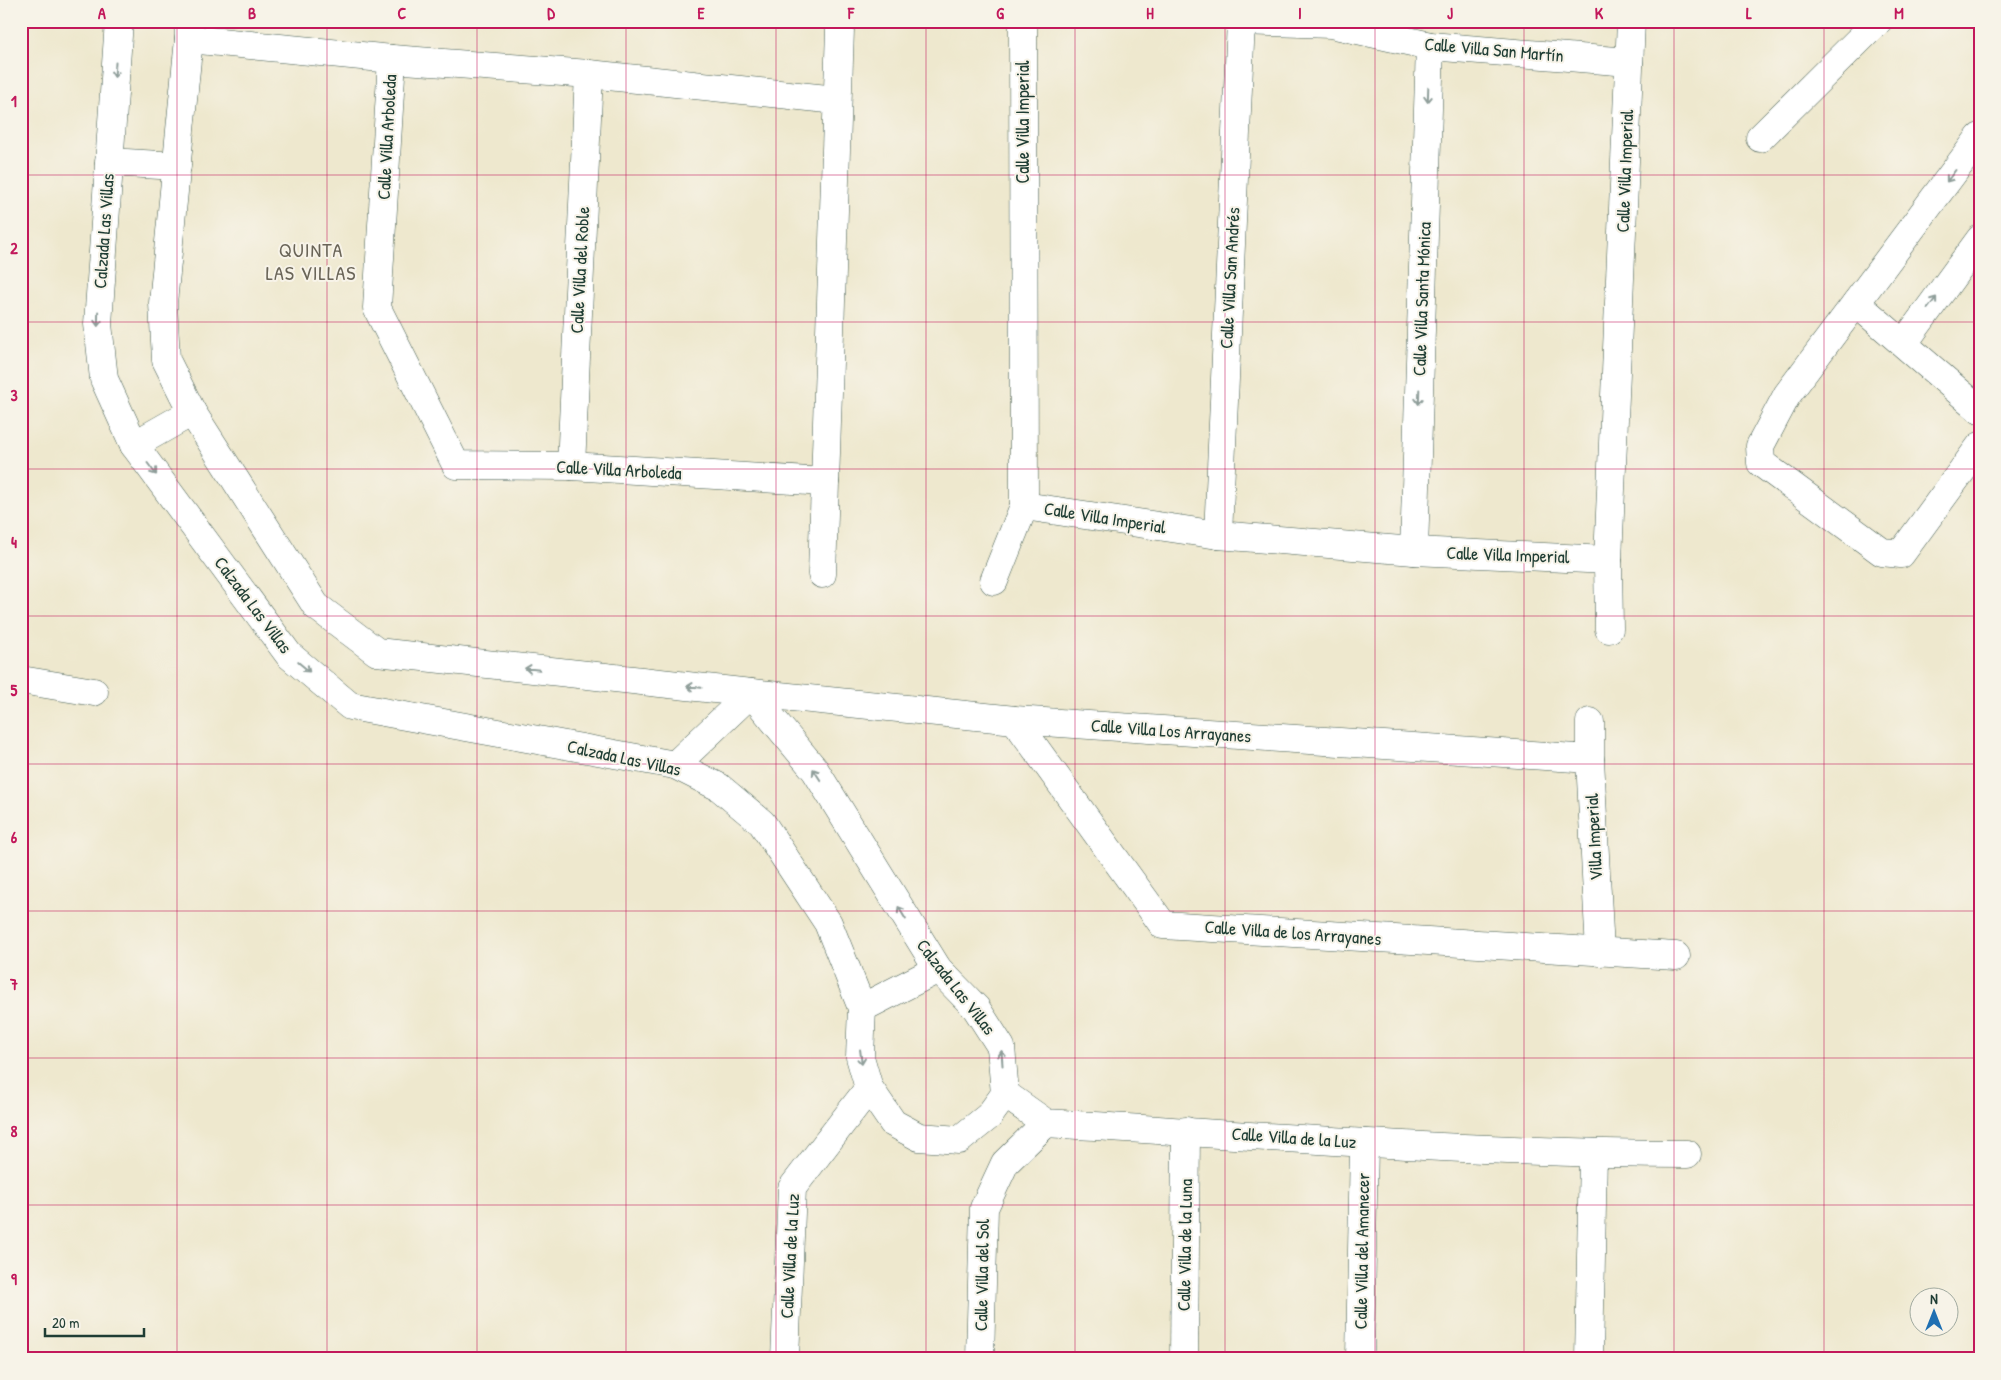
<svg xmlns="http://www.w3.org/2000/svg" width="2001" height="1380" font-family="'Patrick Hand',sans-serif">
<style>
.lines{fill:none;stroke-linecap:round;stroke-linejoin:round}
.minor-casing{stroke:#3e574b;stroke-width:29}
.minor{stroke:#fff;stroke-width:28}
.oneway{stroke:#8f9e9a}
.grid{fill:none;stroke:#c2185b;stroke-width:1;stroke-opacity:0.55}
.labels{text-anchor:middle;stroke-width:4;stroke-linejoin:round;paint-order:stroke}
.street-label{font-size:18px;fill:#1f3d34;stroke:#f7f3e8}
.quarter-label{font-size:20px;letter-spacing:1px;fill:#6a6558;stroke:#f7f3e8}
.neatline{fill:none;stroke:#c2185b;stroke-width:2}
.grid-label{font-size:16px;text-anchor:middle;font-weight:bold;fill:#c2185b}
</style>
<rect width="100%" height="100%" fill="#f7f3e8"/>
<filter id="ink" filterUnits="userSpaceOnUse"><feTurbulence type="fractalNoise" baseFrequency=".02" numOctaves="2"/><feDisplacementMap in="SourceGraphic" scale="10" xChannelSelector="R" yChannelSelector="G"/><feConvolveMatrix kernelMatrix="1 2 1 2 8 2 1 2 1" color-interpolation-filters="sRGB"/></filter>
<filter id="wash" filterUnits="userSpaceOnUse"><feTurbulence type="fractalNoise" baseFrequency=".0096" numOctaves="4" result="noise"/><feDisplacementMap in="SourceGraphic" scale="20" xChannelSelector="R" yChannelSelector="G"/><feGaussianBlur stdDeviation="1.12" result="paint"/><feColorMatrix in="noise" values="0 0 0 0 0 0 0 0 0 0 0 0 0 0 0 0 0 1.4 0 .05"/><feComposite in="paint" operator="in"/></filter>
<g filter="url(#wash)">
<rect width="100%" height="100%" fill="#eee8ce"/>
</g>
<g filter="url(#ink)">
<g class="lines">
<g class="minor-casing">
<g id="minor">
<path d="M119,21L98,324L104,379L134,445L289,655L350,706L675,765L719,787L762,823L828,923L862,1008L860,1057L869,1088L893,1123L919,1137L959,1140L989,1116L1005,1094L1001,1047L976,1008L938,969L815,770L751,693L377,652L316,606L192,412L166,360L163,303L189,39V21"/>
<path d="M1240,21L1331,24L1430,46L1629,62"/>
<path d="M189,39L392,59L589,74L837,100"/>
<path d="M392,59L377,308L456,465L571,466L825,482"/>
<path d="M1980,137L1787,395L1760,446L1761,463L1882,552L1901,554L1980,446"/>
<path d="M1760,138L1878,21"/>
<path d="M109,162L177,166"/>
<path d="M1856,303L1980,410"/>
<path d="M1904,343L1980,239"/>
<path d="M134,445L192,412"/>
<path d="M571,466L589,74"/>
<path d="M1024,506L1218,535L1414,551L1608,560"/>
<path d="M1218,535L1241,21"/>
<path d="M1414,551L1430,46"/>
<path d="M822,574L840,29"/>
<path d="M994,581L1024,506L1023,21"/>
<path d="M1609,629L1608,560L1631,21"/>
<path d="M21,680L94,692"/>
<path d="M1015,720L1163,925L1676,956"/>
<path d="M1590,722V759L1600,952"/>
<path d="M675,765L751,693L1015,720L1590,759"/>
<path d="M862,1008L938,969"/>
<path d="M1005,1094L1046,1123C1260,1136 1473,1153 1687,1154"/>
<path d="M785,1359L792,1188L869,1088"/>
<path d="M980,1359L984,1208L1005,1163L1046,1123"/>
<path d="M1184,1359L1186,1131"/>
<path d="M1360,1359L1364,1143"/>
<path d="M1589,1359L1593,1153"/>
</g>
</g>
<use href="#minor" class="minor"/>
</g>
<defs><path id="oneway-shaft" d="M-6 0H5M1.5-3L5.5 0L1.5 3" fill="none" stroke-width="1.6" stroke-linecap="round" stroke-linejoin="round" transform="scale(1.25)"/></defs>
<g class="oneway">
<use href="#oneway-shaft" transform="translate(115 70) rotate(94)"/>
<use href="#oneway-shaft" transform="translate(1428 95) rotate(92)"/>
<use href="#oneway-shaft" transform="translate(1951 176) rotate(127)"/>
<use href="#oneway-shaft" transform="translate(1932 303) rotate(-53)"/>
<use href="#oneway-shaft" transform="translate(98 319) rotate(91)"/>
<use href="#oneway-shaft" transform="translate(1419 397) rotate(92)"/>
<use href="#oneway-shaft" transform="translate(152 469) rotate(53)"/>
<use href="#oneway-shaft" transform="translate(304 667) rotate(40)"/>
<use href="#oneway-shaft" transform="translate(532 669) rotate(-174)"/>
<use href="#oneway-shaft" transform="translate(694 687) rotate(-174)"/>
<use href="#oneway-shaft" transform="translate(817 775) rotate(-123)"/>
<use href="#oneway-shaft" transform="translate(902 913) rotate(-121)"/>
<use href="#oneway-shaft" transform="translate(861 1057) rotate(83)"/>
<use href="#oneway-shaft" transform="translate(1002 1058) rotate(-94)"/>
</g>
</g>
<path class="grid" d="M177,21V1359M327,21V1359M477,21V1359M626,21V1359M776,21V1359M926,21V1359M1075,21V1359M1225,21V1359M1375,21V1359M1524,21V1359M1674,21V1359M1824,21V1359M21,175H1980M21,322H1980M21,469H1980M21,616H1980M21,764H1980M21,911H1980M21,1058H1980M21,1205H1980"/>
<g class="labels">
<g class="street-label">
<text transform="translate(1494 50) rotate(5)" y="6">Calle Villa San Martín</text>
<text transform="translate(1023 122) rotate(-90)" y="6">Calle Villa Imperial</text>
<text transform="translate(387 137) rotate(-87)" y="6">Calle Villa Arboleda</text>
<text transform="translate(1625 171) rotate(-88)" y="6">Calle Villa Imperial</text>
<text transform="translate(104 231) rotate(-86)" y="6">Calzada Las Villas</text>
<text transform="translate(580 270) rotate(-87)" y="6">Calle Villa del Roble</text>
<text transform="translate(1230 278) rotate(-87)" y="6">Calle Villa San Andrés</text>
<text transform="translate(1422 299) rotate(-88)" y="6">Calle Villa Santa Mónica</text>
<text transform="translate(619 470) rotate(3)" y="6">Calle Villa Arboleda</text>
<text transform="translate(1105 518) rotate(9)" y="6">Calle Villa Imperial</text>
<text transform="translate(1508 555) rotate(2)" y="6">Calle Villa Imperial</text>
<text transform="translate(253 605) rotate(53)" y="6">Calzada Las Villas</text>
<text transform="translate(1171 731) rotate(4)" y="6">Calle Villa Los Arrayanes</text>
<text transform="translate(624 758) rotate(12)" y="6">Calzada Las Villas</text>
<text transform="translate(1594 837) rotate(-93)" y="6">Villa Imperial</text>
<text transform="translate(1293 933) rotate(4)" y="6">Calle Villa de los Arrayanes</text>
<text transform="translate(956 987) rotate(52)" y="6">Calzada Las Villas</text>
<text transform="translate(1294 1138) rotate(4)" y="6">Calle Villa de la Luz</text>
<text transform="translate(1185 1245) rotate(-89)" y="6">Calle Villa de la Luna</text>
<text transform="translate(1362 1251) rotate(-89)" y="6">Calle Villa del Amanecer</text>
<text transform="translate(790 1256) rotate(-87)" y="6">Calle Villa de la Luz</text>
<text transform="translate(982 1275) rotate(-89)" y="6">Calle Villa del Sol</text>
</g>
<g class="quarter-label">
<text x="311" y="257">QUINTA<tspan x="311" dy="23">LAS VILLAS</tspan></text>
</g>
</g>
<rect width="2001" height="1380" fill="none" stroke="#f7f3e8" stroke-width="55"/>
<g transform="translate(1934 1312)"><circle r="24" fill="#f7f3e8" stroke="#a1aaa0"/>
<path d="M0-4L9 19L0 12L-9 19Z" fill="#1f6fb2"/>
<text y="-8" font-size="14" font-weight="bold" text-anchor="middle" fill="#1f3d34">N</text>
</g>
<path d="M45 1328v8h99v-8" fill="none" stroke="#1f3d34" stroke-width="2.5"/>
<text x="52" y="1328" font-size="15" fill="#1f3d34" stroke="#f7f3e8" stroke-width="4" paint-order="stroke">20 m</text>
<rect x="28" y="28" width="1946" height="1324" class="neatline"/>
<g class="grid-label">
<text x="102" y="19">A</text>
<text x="252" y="19">B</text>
<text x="402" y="19">C</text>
<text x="551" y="19">D</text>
<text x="701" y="19">E</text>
<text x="851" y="19">F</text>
<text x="1000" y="19">G</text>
<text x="1150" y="19">H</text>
<text x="1300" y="19">I</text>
<text x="1450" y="19">J</text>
<text x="1599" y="19">K</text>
<text x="1749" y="19">L</text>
<text x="1899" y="19">M</text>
<text x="14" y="107">1</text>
<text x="14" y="254">2</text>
<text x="14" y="401">3</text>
<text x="14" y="548">4</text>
<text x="14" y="696">5</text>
<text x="14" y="843">6</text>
<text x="14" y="990">7</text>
<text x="14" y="1137">8</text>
<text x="14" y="1285">9</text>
</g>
</svg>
